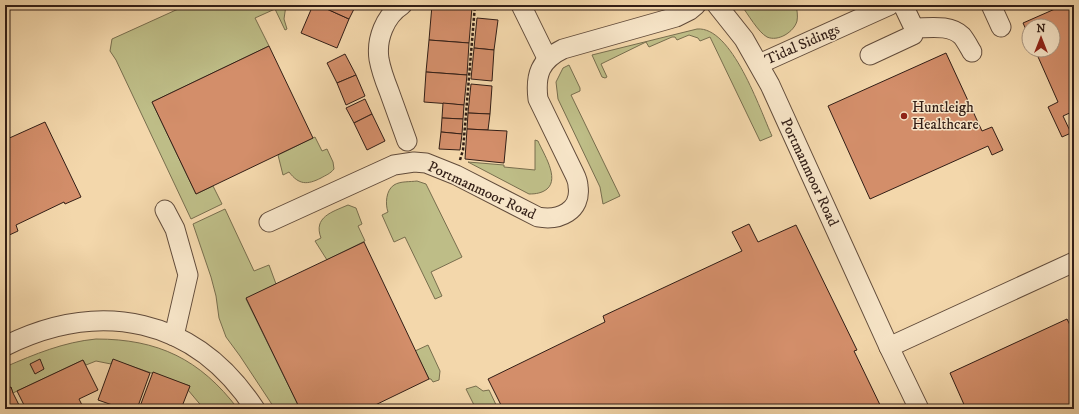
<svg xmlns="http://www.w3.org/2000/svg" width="1079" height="414" font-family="'IM FELL DW Pica',serif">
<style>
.green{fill:#bebd87;stroke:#786e4e}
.building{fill:#d38e6a;stroke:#321e16}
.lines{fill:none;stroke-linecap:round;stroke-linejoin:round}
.minor-casing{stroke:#624c3b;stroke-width:21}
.path{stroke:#321e16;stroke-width:2.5;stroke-dasharray:3 2;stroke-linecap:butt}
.minor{stroke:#f7e5c8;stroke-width:19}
.poi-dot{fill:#8f2418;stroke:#f7e5c8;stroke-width:1.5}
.labels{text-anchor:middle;stroke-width:3;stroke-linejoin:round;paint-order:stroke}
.street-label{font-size:15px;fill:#321e16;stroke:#f7e5c8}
.poi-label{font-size:15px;fill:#321e16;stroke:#f7e5c8;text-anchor:start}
</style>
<rect width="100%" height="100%" fill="#f3d7ab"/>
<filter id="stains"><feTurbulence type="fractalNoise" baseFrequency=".005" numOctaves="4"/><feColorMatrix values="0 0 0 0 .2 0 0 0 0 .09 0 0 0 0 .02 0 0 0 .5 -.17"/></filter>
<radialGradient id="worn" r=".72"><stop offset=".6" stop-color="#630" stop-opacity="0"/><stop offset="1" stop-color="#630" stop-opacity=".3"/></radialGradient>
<g class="green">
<path d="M187,5H286L284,19L287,29L285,30L275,9L255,18L269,46L152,102L196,194L213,186L222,204L191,219L116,60L110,51L112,39Z"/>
<path d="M741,5H796C797,10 798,16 797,21C794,32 778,42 767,37C758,32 748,14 741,5Z"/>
<path d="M697,29C732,26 760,110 772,136L760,141L710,37L700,41L698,38L689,35L677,40L675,37H672L649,47L646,42L601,64L607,77L605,78L602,77L592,55Z"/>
<path d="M569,65L580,88V91L571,95L620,196L603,204L600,187L558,99L556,82L563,68Z"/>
<path d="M315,137L322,151L327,149L333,162L334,169C330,174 326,175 321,178C307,185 299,185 289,172L283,175L278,155Z"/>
<path d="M535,140L538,141C543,153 560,178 547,189C542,193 536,194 529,194L468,162L504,165V167L535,170Z"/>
<path d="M417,181L426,184L462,257L431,272L442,296L435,299L405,237L394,242L382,215L388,212C385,204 386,190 394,185C400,181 410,182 417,181Z"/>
<path d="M348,205L356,208L362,224L358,226L365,241L327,260L315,241L321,238C313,217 332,212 348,205Z"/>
<path d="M225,209L254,271L269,265L276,284L246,299L300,409H275L240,356L226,337L219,318L216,296L211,277L193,224Z"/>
<path d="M96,339C158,339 200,359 238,409H204L188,390L190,386L113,360L111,364L96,361L86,365L83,360L17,391L13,393L11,387L5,390V367C35,354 64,342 96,339Z"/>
<path d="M428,345L440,371L439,380L433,382L431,379H429L415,351Z"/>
<path d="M476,386L483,391L489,390L498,409H476L466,389Z"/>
</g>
<g class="building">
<path d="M313,5H318L349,19L337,48L301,33Z"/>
<path d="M318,5H356L349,19Z"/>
<path d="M432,5L472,7L469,43L429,40Z"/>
<path d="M1064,5H1074V111L1063,116L1071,133L1062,137L1048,107L1058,102L1035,50H1053V26H1029V36L1023,23Z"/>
<path d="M477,18L498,20L494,50L474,48Z"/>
<path d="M429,40L469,43L467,75L426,72Z"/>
<path d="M269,46L313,138L196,194L152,102Z"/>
<path d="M474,48L494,50L492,81L471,79Z"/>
<path d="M946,53L982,131L992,127L1003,150L992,155L988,146L870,199L828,106Z"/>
<path d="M345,54L356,75L337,83L327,63Z"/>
<path d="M426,72L467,75L464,105L424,102Z"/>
<path d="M356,75L365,96L346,105L337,83Z"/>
<path d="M471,84L492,86L490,114L468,113Z"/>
<path d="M365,99L372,114L354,123L346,108Z"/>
<path d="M443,103L464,105L463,119L442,118Z"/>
<path d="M468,113L490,114L488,130L467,129Z"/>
<path d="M372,114L385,141L367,150L354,123Z"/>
<path d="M442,118L463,119L462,134L441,132Z"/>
<path d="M45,122L81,197L65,204L64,202L16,225L18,231L5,237V140Z"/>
<path d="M467,129L507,131L504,163L465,159Z"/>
<path d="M441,132L462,134L460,150L439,149Z"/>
<path d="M749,224L758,242L796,225L857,350L854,351L882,409H503L488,379L605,322L603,316L742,251L732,232Z"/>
<path d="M364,242L429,379L367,409H300L246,298Z"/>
<path d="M1067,319L1074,333V409H966L950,373Z"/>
<path d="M40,359L44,369L35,374L30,364Z"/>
<path d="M113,359L150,373L137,409H117L118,407L98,400Z"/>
<path d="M83,360L98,390L79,399L84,409H26L17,391Z"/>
<path d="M153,372L190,386L181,409H139Z"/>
<path d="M11,387L13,393L21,409H5V390Z"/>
</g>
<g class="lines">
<g class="minor-casing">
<g id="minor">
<path d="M402,5C385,16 376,39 379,59C381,70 385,81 389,91C395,108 401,124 407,141"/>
<path d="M521,5L547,58"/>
<path d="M717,5L744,39L770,85L889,347L919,409"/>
<path d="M991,5L1001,27"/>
<path d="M914,28C929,28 950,24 962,36C966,41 969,47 972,52"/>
<path d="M870,55L913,35L914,28L903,5"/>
<path d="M759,64L890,5"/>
<path d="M165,210L175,229L188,275L174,336"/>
<path d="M269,222L394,165L414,162L426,163L456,175L538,217C559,221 582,211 578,186C578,182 576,177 574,173L538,99C535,75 540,60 563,49L676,17L690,10L696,5"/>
<path d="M5,346C100,299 195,317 255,409"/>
<path d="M889,347L1074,262"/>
</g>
</g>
<path class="path" d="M460,160L463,150L475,5"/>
<use href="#minor" class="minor"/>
</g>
<circle class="poi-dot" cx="904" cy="116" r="4"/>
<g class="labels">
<g class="street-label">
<text transform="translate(802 44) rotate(-24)" y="5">Tidal Sidings</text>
<text transform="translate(810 172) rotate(65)" y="5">Portmanmoor Road</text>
<text transform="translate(482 190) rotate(25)" y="5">Portmanmoor Road</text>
</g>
<g class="poi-label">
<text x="912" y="112">Huntleigh<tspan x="912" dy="17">Healthcare</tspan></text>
</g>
</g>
<rect width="1079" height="414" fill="none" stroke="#f3d7ab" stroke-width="20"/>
<rect x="6" y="6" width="1067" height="402" fill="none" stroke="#321e16" stroke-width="2"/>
<rect x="10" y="10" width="1059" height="394" fill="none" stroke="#321e16"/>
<g transform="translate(1041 38)"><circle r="19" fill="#f7e5c8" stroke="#a89581"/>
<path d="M0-3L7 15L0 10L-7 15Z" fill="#8f2418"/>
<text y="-6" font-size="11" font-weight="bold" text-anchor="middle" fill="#321e16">N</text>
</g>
<rect width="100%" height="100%" filter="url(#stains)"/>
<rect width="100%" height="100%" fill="url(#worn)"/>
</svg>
